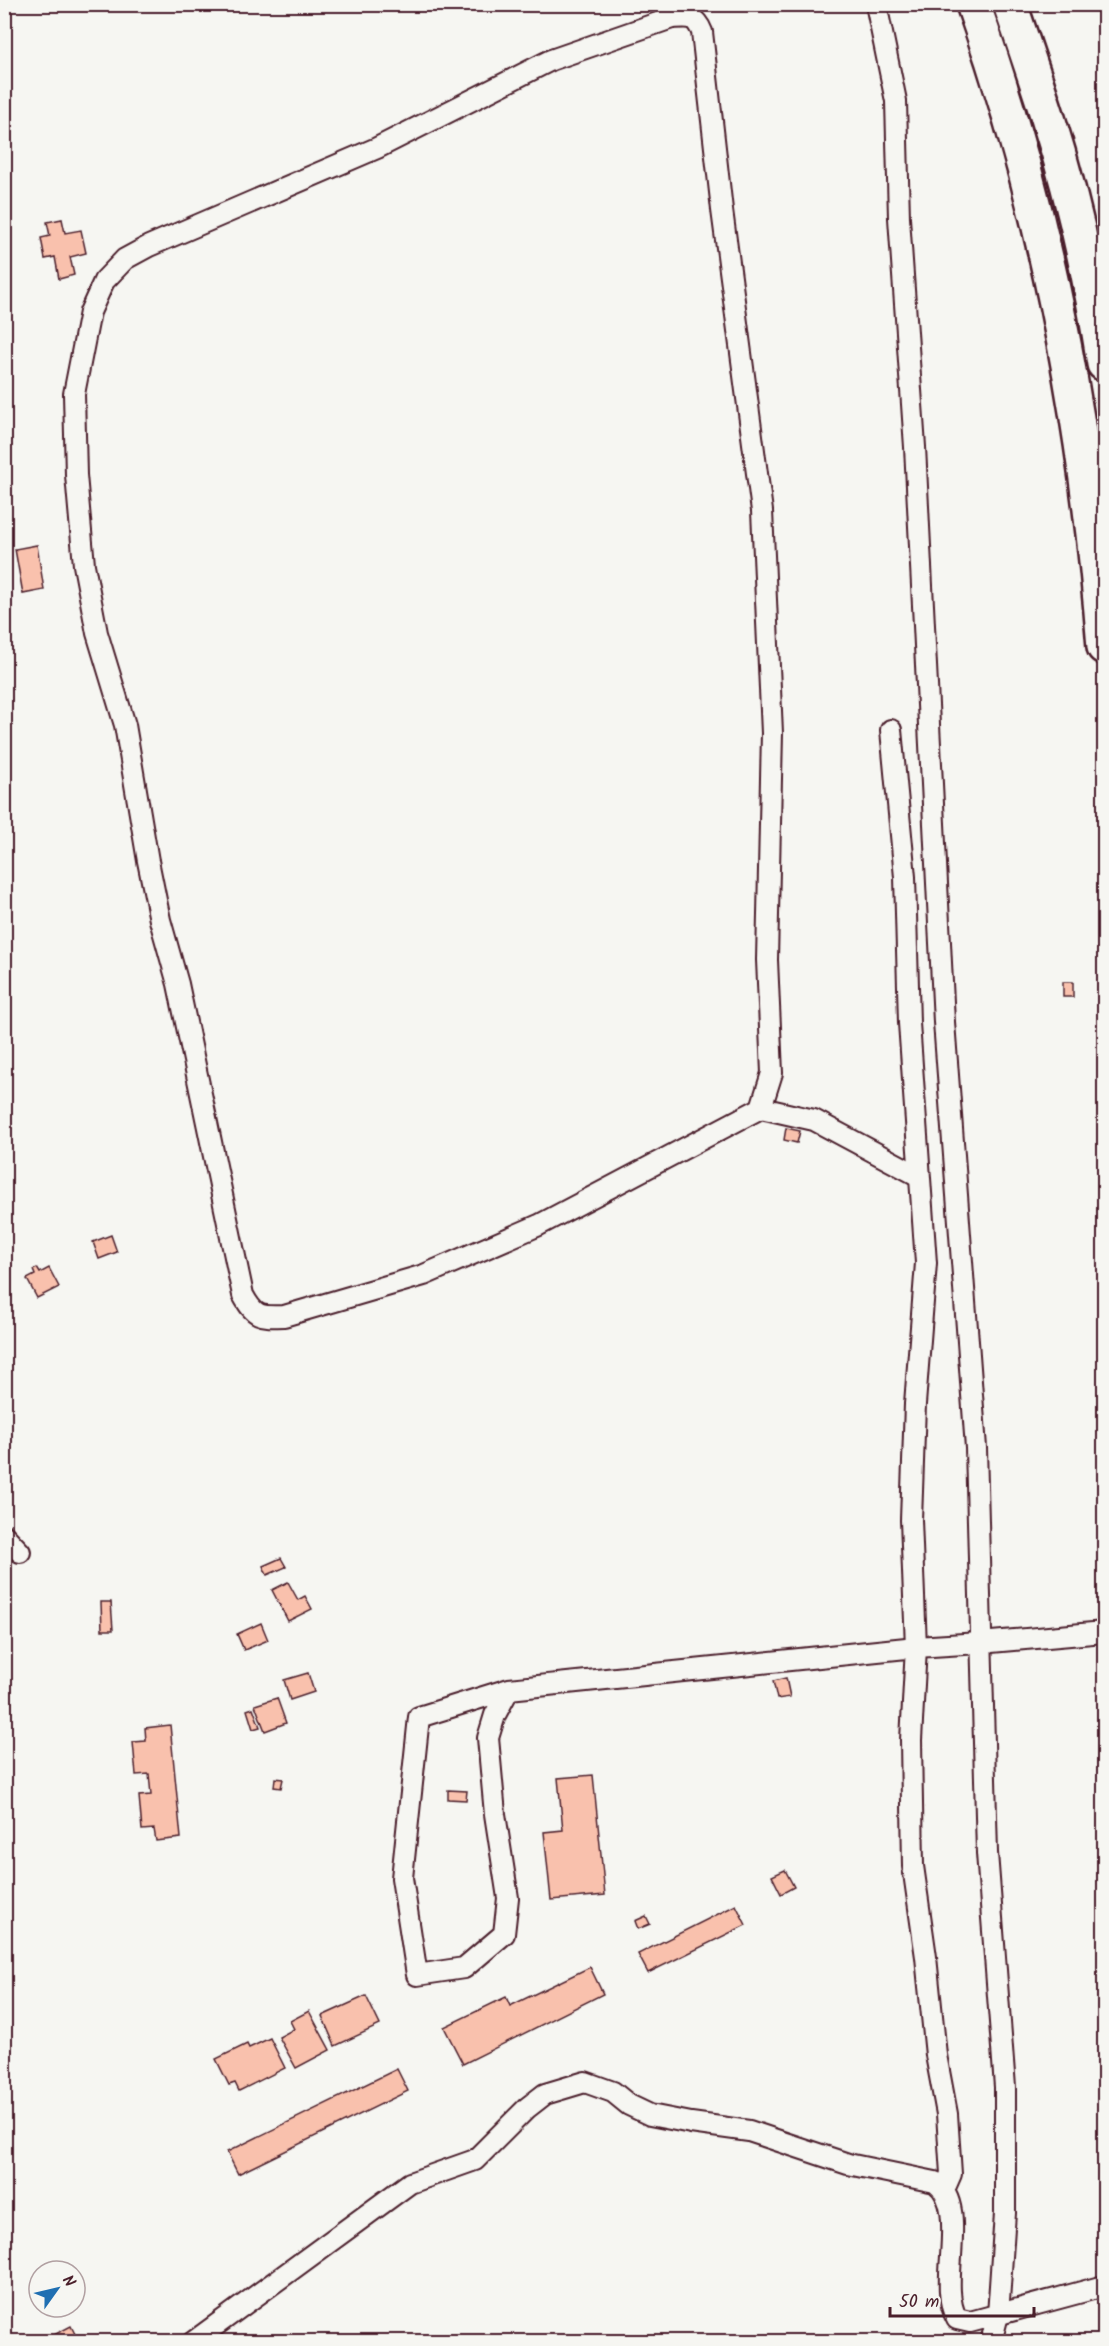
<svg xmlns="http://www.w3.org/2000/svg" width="1109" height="2346" font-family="Kalam,sans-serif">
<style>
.building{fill:#f9c1ad;stroke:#4a1f2b;stroke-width:1.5}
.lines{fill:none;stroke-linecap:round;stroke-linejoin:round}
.street-casing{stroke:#4a1f2b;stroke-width:24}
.highway-casing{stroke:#4a1f2b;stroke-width:38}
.street{stroke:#f6f6f2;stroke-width:20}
.highway{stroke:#f6f6f2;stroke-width:33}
</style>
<rect width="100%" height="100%" fill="#f6f6f2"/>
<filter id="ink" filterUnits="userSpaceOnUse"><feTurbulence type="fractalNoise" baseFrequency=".0167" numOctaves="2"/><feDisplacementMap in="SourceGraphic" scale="12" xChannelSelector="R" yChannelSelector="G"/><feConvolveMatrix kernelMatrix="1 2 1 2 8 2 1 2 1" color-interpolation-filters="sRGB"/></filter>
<g filter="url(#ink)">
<g class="building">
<path d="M62,219L65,233L81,230L86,253L70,257L74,275L59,279L55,257L45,259L41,238L50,236L47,222Z"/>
<path d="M37,545L44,590L23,594L15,549Z"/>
<rect x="1063" y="982" width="10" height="15"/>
<path d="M786,1128L800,1131L797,1143L784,1140Z"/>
<path d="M111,1235L117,1252L99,1259L93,1242Z"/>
<path d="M37,1268L40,1273L49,1268L59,1287L37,1298L27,1279L35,1275L33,1270Z"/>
<path d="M281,1558L286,1567L267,1575L263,1566Z"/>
<path d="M288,1582L298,1600L305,1596L312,1609L288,1621L272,1590Z"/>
<path d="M101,1602H111L113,1630H102Z"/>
<path d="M261,1623L268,1640L244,1650L237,1634Z"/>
<path d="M308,1673L314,1692L290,1700L284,1680Z"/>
<path d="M786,1678L790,1697L777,1699L773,1681Z"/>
<path d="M277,1698L286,1723L265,1731L255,1705Z"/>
<path d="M253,1708L260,1727L253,1729L247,1710Z"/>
<path d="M170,1725L181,1838L156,1841L154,1829L142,1830L139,1796L151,1795L149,1774L136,1775L133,1742L146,1741L145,1728Z"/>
<path d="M593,1775L605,1895L551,1900L544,1832L563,1830L558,1778Z"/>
<path d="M275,1778L283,1779L281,1788L274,1787Z"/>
<path d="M448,1790L467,1791L466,1800L448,1799Z"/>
<path d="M785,1870L794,1887L781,1894L772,1876Z"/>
<path d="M736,1905L746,1925L648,1973L638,1954Z"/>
<path d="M646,1916L650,1924L638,1929L635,1921Z"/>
<path d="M590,1967L603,1994L463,2064L444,2027L506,1997L510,2006Z"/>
<path d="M366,1996L380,2025L335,2046L322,2016Z"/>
<path d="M309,2011L330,2050L296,2068L279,2037L294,2029L290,2021Z"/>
<path d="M270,2038L285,2068L239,2091L235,2083L229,2085L216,2059L247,2044L249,2048Z"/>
<path d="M397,2069L408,2091L238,2174L227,2152Z"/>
<path d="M71,2326L79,2342H47L46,2339Z"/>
</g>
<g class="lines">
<g class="street-casing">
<g id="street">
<path d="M876,4L896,101L899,218L915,447L944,1022L976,1448L987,1853L1005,2087V2213L998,2315L991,2342"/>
<path d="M891,730L905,877L909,1023L926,1263L915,1404L911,1520L916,1647L911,1740L913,1866L926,1957L936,2055L947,2114L951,2174L944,2190"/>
<path d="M761,1108L772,1073L767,960L772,733L762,511L722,210L702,32C695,15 689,17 672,18L551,60L377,148L149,246L125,259L104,281L90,312L74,394L76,475L84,565L97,633L125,725L148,861L160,920L178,984L243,1295C255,1317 260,1317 284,1316L424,1275L539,1225L761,1108L814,1120L919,1176"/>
<path d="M4,1535L20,1552"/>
<path d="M509,1689L495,1715L488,1738L495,1814L508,1898L504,1934L464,1968L417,1975L402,1878L419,1717L509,1689L916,1647L980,1643L1104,1632"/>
<path d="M193,2342L410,2183L475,2160L527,2108L545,2094L585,2082L613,2092L629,2105L650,2115L691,2123L749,2131L848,2164L935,2182C971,2208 936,2283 957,2319L970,2322L1104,2286"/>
</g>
</g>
<g class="highway-casing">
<g id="highway">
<path d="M973,4C1046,209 1087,431 1104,647"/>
<path d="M1010,4C1023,42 1036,80 1048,118C1073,197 1091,281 1104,364"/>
</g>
</g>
<use href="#street" class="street"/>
<use href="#highway" class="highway"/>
</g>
</g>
<rect width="1109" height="2346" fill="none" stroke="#f6f6f2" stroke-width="24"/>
<rect x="12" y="12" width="1085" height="2322" fill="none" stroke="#4a1f2b" stroke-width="2" filter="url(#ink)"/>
<g transform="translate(57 2289) rotate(56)"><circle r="28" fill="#f6f6f2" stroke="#b1a0a2" stroke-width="1.5"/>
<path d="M0-4.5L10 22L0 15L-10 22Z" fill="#1f6fb2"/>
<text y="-9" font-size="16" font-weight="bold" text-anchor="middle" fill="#4a1f2b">N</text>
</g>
<path d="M890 2307v9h144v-9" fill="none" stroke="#4a1f2b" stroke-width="3"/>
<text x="899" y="2307" font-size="18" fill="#4a1f2b" stroke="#f6f6f2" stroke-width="4.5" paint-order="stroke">50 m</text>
</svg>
